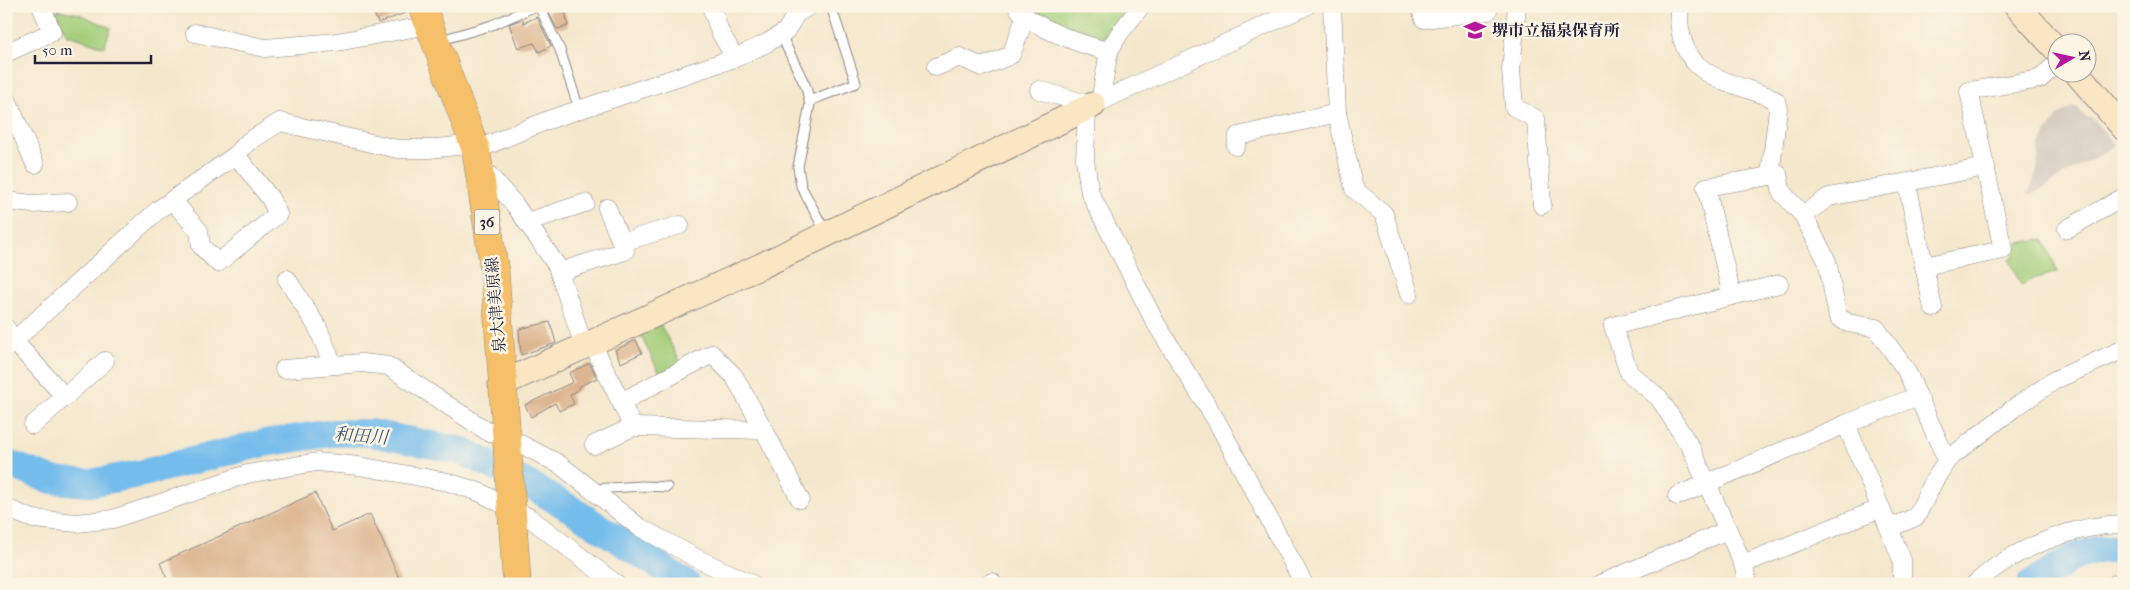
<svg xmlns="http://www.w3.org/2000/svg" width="2130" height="590" font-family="'IM FELL French Canon','Noto Serif JP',serif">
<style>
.industrial{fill:#ccc2b9}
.green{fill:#a3cd79;stroke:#62785a}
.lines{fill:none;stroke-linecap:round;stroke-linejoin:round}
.river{stroke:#73bcec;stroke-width:28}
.building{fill:#ddb590}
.lane-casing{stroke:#8b8484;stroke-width:11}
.street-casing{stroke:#8b8484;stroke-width:19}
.secondary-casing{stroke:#8b8484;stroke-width:27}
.primary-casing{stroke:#8b8484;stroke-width:29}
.lane{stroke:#fff;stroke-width:9}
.street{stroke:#fff;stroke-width:18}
.secondary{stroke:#fbe6c4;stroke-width:25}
.primary{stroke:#f6c06b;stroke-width:28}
.labels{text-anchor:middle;stroke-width:5;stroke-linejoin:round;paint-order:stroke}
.shield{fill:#fcf5e5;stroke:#63616e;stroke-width:1}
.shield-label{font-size:15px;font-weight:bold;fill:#22223b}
.poi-label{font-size:16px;font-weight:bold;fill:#22223b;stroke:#fcf5e5;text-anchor:start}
.street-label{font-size:16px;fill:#22223b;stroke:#fcf5e5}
.water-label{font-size:18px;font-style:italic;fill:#3e5879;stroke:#fcf5e5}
</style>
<rect width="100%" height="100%" fill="#fcf5e5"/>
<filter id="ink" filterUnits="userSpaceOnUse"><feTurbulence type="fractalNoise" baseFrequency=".02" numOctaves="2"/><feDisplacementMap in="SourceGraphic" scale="10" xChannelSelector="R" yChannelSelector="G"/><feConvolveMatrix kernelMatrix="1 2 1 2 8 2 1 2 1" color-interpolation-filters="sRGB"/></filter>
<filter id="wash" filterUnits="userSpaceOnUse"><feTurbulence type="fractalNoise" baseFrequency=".0096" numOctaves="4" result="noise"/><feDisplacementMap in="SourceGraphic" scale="20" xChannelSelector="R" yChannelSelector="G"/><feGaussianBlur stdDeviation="1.12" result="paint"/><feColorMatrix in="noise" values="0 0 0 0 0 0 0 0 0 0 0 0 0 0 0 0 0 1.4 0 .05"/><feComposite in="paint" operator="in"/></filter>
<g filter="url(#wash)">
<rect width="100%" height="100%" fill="#f4e7cc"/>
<path class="industrial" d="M2071,107H2077L2086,117H2091L2115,145L2030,196L2028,194L2037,171L2039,145L2058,116Z"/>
<g class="green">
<path d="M1027,6H1132L1111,34L1091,41L1036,19Z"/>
<path d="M59,10L79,14L111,28L104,47L66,34L56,11Z"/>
<path d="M2043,239L2058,272L2033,279L2021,285L2009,259L2014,258L2012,244Z"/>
<path d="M660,324L681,363L660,374L640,334Z"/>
</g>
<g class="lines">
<g class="river">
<path d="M6,463L52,480L90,483L139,474L264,443L332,433H370L459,450L509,473L571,509L687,584"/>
<path d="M2031,584L2074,557L2097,550L2124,548"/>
</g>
</g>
<g id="blocks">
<g class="building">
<path d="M371,6H407L408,12L378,23Z"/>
<path d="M564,6L568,26L557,29L548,11Z"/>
<path d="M537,17L551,46L539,52L534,43L518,48L509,24L523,19V23Z"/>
<path d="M550,322L556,343L521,355L519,329Z"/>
<path d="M636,340L642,353L621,363L615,350Z"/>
<path d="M590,363L597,378L578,387L580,389L570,395L574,404L559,411L555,403L531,417L525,405L573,382L569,373Z"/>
<path d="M315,493L332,531L370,514L402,584H169L160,563Z"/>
</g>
</g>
</g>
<g filter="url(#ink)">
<use href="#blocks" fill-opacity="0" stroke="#8b8484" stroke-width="1"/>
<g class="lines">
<g class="lane-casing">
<g id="lane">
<path d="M539,6L560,50L579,109"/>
<path d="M781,35L806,87L810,104L798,167L801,186L826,233"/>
<path d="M438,41L492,25L536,6"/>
<path d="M809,101L856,83L831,6"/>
<path d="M594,489L642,486L667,487"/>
</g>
</g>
<g class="street-casing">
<g id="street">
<path d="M711,6L720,32L735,58"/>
<path d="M1017,6C1026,26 1088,47 1109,51L1100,102"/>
<path d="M1332,6L1337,113L1354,189L1384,214L1409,294"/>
<path d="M1420,6L1424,19L1488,11"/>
<path d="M1517,6L1511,70L1514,107L1536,119L1542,205"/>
<path d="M1679,6C1676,75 1718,78 1770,97L1776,101L1778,109L1770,176L1778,174L1782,193L1803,215L1827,261L1838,317L1848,323L1876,328L1906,370L1947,460"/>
<path d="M195,33L265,48L337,42L429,25"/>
<path d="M1109,51L1119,34L1141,6"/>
<path d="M6,53L52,32L41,6"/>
<path d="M936,67L960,57L982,67L1011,55L1025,18"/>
<path d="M1039,90L1083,103L1087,108L1085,160L1090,193L1155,322L1216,420L1304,584"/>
<path d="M6,97L35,164"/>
<path d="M1093,105L1306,6"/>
<path d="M1236,146L1238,136L1337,113"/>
<path d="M476,150L548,120L735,58L767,43L786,31L796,14L809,6"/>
<path d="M480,165L515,205L557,266L584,346"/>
<path d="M1907,183L1924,266"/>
<path d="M172,200L199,231L201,246L218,263L278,214L270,198L236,155"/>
<path d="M6,201L32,204L68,202"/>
<path d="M1803,215L1829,197L1986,167"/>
<path d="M527,222L585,203"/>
<path d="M2067,229L2124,197"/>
<path d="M622,242L680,225"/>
<path d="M559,272L625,251L607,208"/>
<path d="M287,279L318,328L333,365"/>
<path d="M1732,296L1706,187L1770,176"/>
<path d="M1933,308L1924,266L2003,250L1969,91L2040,79L2058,62"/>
<path d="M6,328L14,341L65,397"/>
<path d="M592,343L633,427"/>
<path d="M6,348L158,210L236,155L248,142L280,122L397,149H429L474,144"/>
<path d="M284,369L362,363L388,366L490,433L505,436L559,464L639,527L698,559L752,584"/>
<path d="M621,402L712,354L734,376L764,430"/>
<path d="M1846,424L1902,560V584"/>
<path d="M33,425L105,361"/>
<path d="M594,445L633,427L764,430L800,499"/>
<path d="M1677,496L1846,424L1918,396"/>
<path d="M6,508L33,519L77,523L113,519L247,474L317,462L359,466L448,482L479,492L530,518L616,584"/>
<path d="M1889,528L1916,517L1934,481L1947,460L2014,408L2055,380L2124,349"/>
<path d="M1743,564L1881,508"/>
<path d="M988,584L992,582"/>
<path d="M1600,584L1728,530"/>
<path d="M1748,584L1743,564L1691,448L1659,398L1629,373L1613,326L1779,284"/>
<path d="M1975,584C2012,549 2073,525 2124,524"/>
<path d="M2115,584L2124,582"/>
</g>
</g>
<g class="secondary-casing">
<g id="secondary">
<path d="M2017,6L2058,51"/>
<path d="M2076,72L2124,128"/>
<path d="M501,384L761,266L1093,105"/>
</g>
</g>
<g class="primary-casing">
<path id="primary" d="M422,6L476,150L495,274L517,584"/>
</g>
<use href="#lane" class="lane"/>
<use href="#street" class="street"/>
<use href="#secondary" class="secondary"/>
<use href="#primary" class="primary"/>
</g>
</g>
<defs>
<g id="school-bare" transform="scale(1.725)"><path d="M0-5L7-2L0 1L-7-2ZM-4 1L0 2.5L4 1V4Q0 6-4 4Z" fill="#b5179e" stroke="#fcf5e5" stroke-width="2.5" paint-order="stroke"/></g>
</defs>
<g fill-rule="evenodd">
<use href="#school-bare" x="1475" y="30"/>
</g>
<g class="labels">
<rect class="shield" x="474.5" y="209.5" width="25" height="25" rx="4"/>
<g class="shield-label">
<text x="487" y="227">36</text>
</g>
<g class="poi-label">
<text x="1492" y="36">堺市立福泉保育所</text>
</g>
<g class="street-label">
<text transform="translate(495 305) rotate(-95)" y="6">泉大津美原線</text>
</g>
<g class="water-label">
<text transform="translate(361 436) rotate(4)" y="6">和田川</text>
</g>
</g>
<rect width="2130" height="590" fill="none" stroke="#fcf5e5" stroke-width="25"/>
<g transform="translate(2072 58) rotate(81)"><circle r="24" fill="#fcf5e5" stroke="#a5a1a1"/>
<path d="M0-4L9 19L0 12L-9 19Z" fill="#b5179e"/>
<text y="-8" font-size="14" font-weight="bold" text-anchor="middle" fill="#22223b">N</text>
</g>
<path d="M35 55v8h116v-8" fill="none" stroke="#22223b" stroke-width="2.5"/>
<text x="42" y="55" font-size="15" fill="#22223b" stroke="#fcf5e5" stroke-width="4" paint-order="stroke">50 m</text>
</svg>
